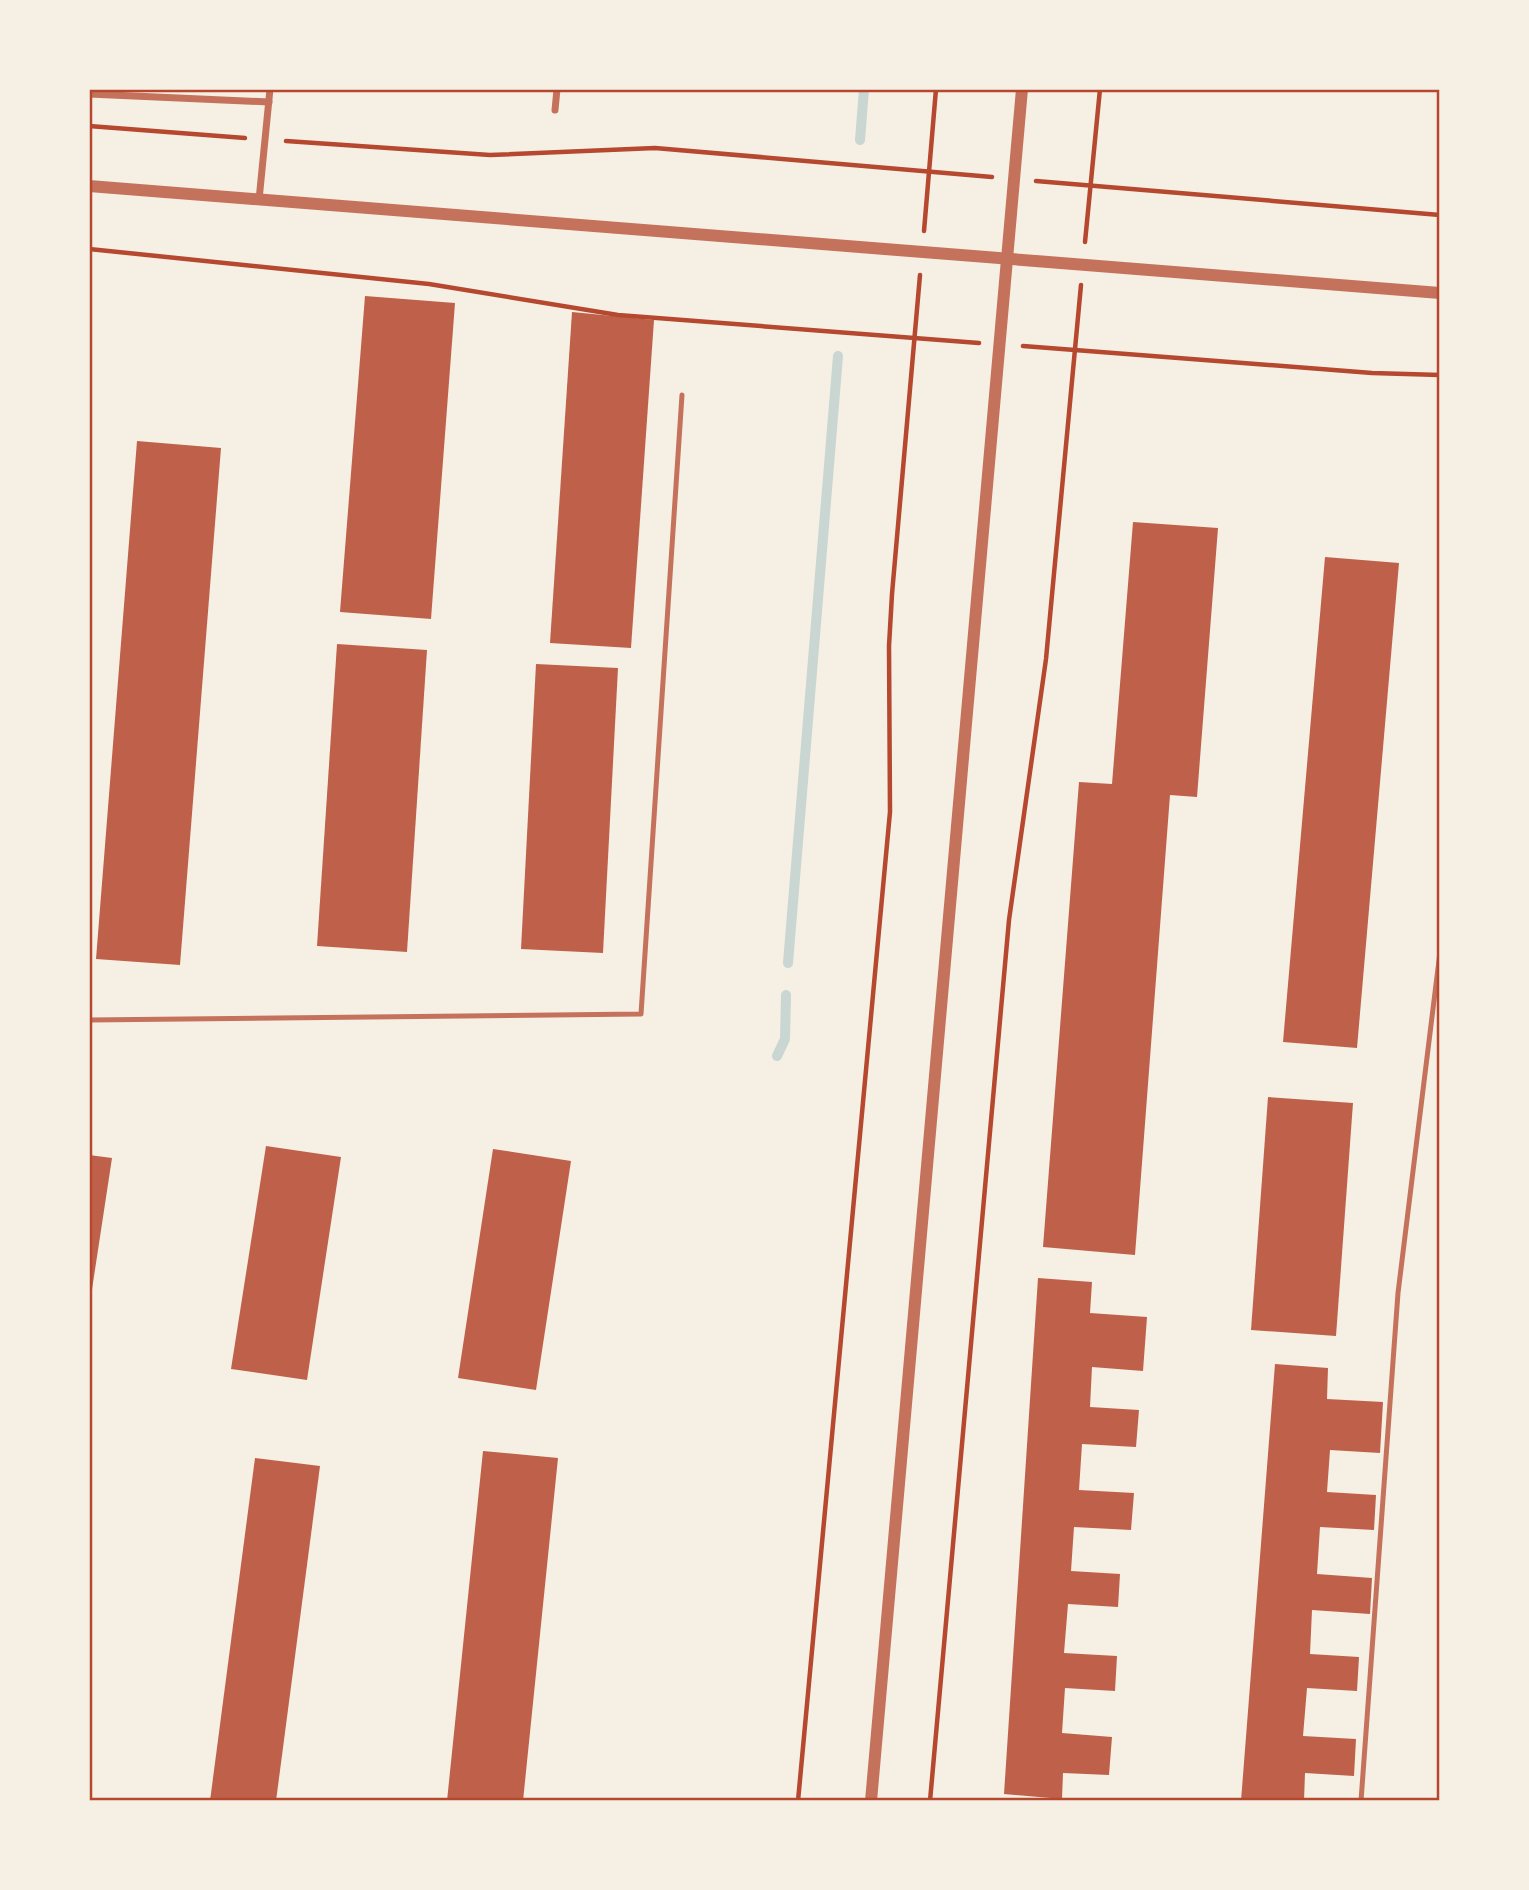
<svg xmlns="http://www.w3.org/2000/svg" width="1529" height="1890" font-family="Karla,sans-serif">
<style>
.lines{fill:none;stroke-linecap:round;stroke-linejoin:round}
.stream{stroke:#c9d6d2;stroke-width:10}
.building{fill:#bf614a}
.path{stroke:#b5482f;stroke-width:4.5}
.service{stroke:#c5725c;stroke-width:5}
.minor{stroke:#c5725c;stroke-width:7}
.tertiary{stroke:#c5725c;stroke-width:12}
.neatline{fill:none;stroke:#b5482f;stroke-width:2.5}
</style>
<rect width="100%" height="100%" fill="#f6efe4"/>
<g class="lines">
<g class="stream">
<path d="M860,140L864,89"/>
<path d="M788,963L838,356"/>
<path d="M777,1056L785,1039L786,995"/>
</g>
</g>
<g class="building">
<path d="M365,296L455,303L431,619L340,612Z"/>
<path d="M572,312L654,320L631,648L550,643Z"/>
<path d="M137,441L221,448L180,965L96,959Z"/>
<path d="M1133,522L1218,528L1197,797L1170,795L1135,1255L1043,1247L1079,782L1112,784Z"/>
<path d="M1325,557L1399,563L1357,1048L1283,1042Z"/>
<path d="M337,644L427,650L407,952L317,946Z"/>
<path d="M536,664L618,668L603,953L521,949Z"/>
<path d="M1268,1097L1353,1103L1336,1336L1251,1330Z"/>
<path d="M266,1146L341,1157L307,1380L231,1369Z"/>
<path d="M493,1149L571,1161L536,1390L458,1378Z"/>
<path d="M89,1155L112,1158L91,1296H89Z"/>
<path d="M1038,1278L1092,1282L1090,1313L1147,1317L1143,1371L1092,1367L1090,1407L1139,1410L1136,1447L1082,1444L1079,1490L1134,1493L1131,1530L1074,1527L1071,1571L1120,1574L1118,1607L1068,1604L1064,1653L1117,1656L1115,1691L1065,1688L1062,1733L1112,1737L1109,1775L1063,1773L1062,1799L1004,1794Z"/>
<path d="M1275,1364L1328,1368L1327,1399L1383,1402L1380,1453L1330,1450L1327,1492L1376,1495L1374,1530L1320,1527L1317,1574L1372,1578L1370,1614L1312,1610L1310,1654L1359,1657L1357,1691L1307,1688L1303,1736L1356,1739L1354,1776L1305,1773L1304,1801H1241Z"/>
<path d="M483,1451L558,1458L523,1801H447Z"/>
<path d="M255,1458L320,1466L276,1801H210Z"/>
</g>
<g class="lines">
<g class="path">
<path d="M89,126L245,138"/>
<path d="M286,141L490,155L655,148L992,177"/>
<path d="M1036,181L1440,215"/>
<path d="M924,231L936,89"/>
<path d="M1085,242L1100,89"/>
<path d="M89,249L429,284L618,315L979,343"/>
<path d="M1023,346L1372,373L1440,375"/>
<path d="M798,1801L890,812L889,646L892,594L920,275"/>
<path d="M930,1801L1009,920L1046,659L1081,285"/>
</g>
<g class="service">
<path d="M89,1020L641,1014L682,395"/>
<path d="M1361,1801L1398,1293L1440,952"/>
</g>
<g class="minor">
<path d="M89,94L269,102"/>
<path d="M555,110L557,89"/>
<path d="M259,200L270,89"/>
</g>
<g class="tertiary">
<path d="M89,186L1440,293"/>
<path d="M871,1801L1022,89"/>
</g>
</g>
<rect width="1529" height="1890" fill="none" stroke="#f6efe4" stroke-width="182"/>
<rect x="91" y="91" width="1347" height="1708" class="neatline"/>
</svg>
